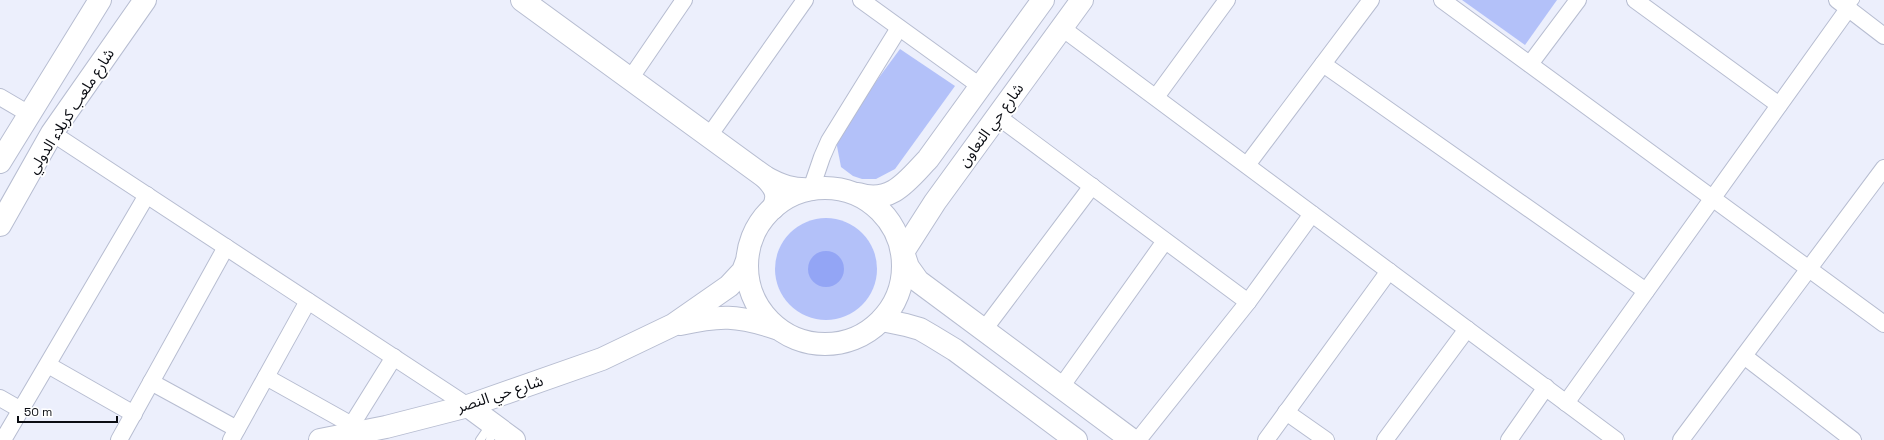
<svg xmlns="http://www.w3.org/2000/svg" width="1884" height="440" font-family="'Space Grotesk','Noto Sans Arabic',sans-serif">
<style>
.green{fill:#b3c1f9}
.water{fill:#93a5f5}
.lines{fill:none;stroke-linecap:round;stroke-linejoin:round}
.lane-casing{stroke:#b7bdd1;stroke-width:10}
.street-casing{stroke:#b7bdd1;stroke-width:18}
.secondary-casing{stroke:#b7bdd1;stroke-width:24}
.primary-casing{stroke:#b7bdd1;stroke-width:24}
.lane{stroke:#fff;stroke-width:8}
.street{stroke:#fff;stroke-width:16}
.secondary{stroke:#fff;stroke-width:22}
.primary{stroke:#fff;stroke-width:22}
.labels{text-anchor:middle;stroke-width:4;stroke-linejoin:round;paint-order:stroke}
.street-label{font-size:15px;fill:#0b0d13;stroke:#fff}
</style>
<rect width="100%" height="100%" fill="#eceffc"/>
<g class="green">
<path d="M1462,0H1557L1525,45Z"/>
<path d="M900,49L955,86L895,169L876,179H862L853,176L841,167L837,146L838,133Z"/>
<circle cx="826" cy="269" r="51"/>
</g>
<circle class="water" cx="826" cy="269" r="18"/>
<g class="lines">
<g class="lane-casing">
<g id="lane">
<path d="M1848,9L1855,0"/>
<path d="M480,440L491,424"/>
<path d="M490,440L492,426"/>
</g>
</g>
<g class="street-casing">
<g id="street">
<path d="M861,0L980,86"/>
<path d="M1442,0L1884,324"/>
<path d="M1635,0L1779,105"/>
<path d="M1837,0L1884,36"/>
<path d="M1062,28L1616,440"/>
<path d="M1323,64L1646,291"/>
<path d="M1530,64L1578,0"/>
<path d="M630,79L684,0"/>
<path d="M0,97L29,114"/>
<path d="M1156,97L1227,0"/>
<path d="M997,116L1248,302"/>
<path d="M52,133L468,406"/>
<path d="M709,136L805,0"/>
<path d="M1247,165L1371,0"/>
<path d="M811,189L822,157L829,141L899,28"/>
<path d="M983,331L1092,186"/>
<path d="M1744,356L1853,440"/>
<path d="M48,365L134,414"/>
<path d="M266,377L352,425"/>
<path d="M151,382L237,429"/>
<path d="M1061,387L1165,241"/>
<path d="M0,398L21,410"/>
<path d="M1566,403L1848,9"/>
<path d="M1286,412L1326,440"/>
<path d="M346,434L394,357"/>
<path d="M3,440L147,195"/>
<path d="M119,440L226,247"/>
<path d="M231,440L308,301"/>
<path d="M1138,440L1248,302L1312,214"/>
<path d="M1266,440L1389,271"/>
<path d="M1385,440L1467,329"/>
<path d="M1509,440L1546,387"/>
<path d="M1681,440L1884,168"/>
</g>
</g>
<g class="secondary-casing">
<g id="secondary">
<path d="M522,0L765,177C781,186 793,190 811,189"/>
<path d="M765,177C775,187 780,195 773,208"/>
<path d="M903,252L908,267L918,281L1132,440"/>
<path d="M882,320L906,325L920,329L932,336L955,350L1076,440"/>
<path d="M468,406L514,440"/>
</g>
</g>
<g class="primary-casing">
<g id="primary">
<path d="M0,162L100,0"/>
<circle cx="825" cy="266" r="78"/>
<path d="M858,194C891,205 908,180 928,159L1043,0"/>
<path d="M0,225L52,133L145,0"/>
<path d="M903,252L935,202L1082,0"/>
<path d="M680,324C720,315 737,315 776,328"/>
<path d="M320,440L386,427L468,406L602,359L673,325L729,286L743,271L746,263"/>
</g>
</g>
<use href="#lane" class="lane"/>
<use href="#street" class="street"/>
<use href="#secondary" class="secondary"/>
<use href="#primary" class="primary"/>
</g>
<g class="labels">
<g class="street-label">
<text transform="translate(71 111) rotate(-57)" y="5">شارع ملعب كربلاء الدولي</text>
<text transform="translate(991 125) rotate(-54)" y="5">شارع حي التعاون</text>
<text transform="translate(500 394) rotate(-18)" y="5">شارع حي النصر</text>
</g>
</g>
<path d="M18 416v6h99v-6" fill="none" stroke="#0b0d13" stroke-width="2"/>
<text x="24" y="416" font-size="12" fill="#0b0d13" stroke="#ffffff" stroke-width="3" paint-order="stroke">50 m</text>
</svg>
